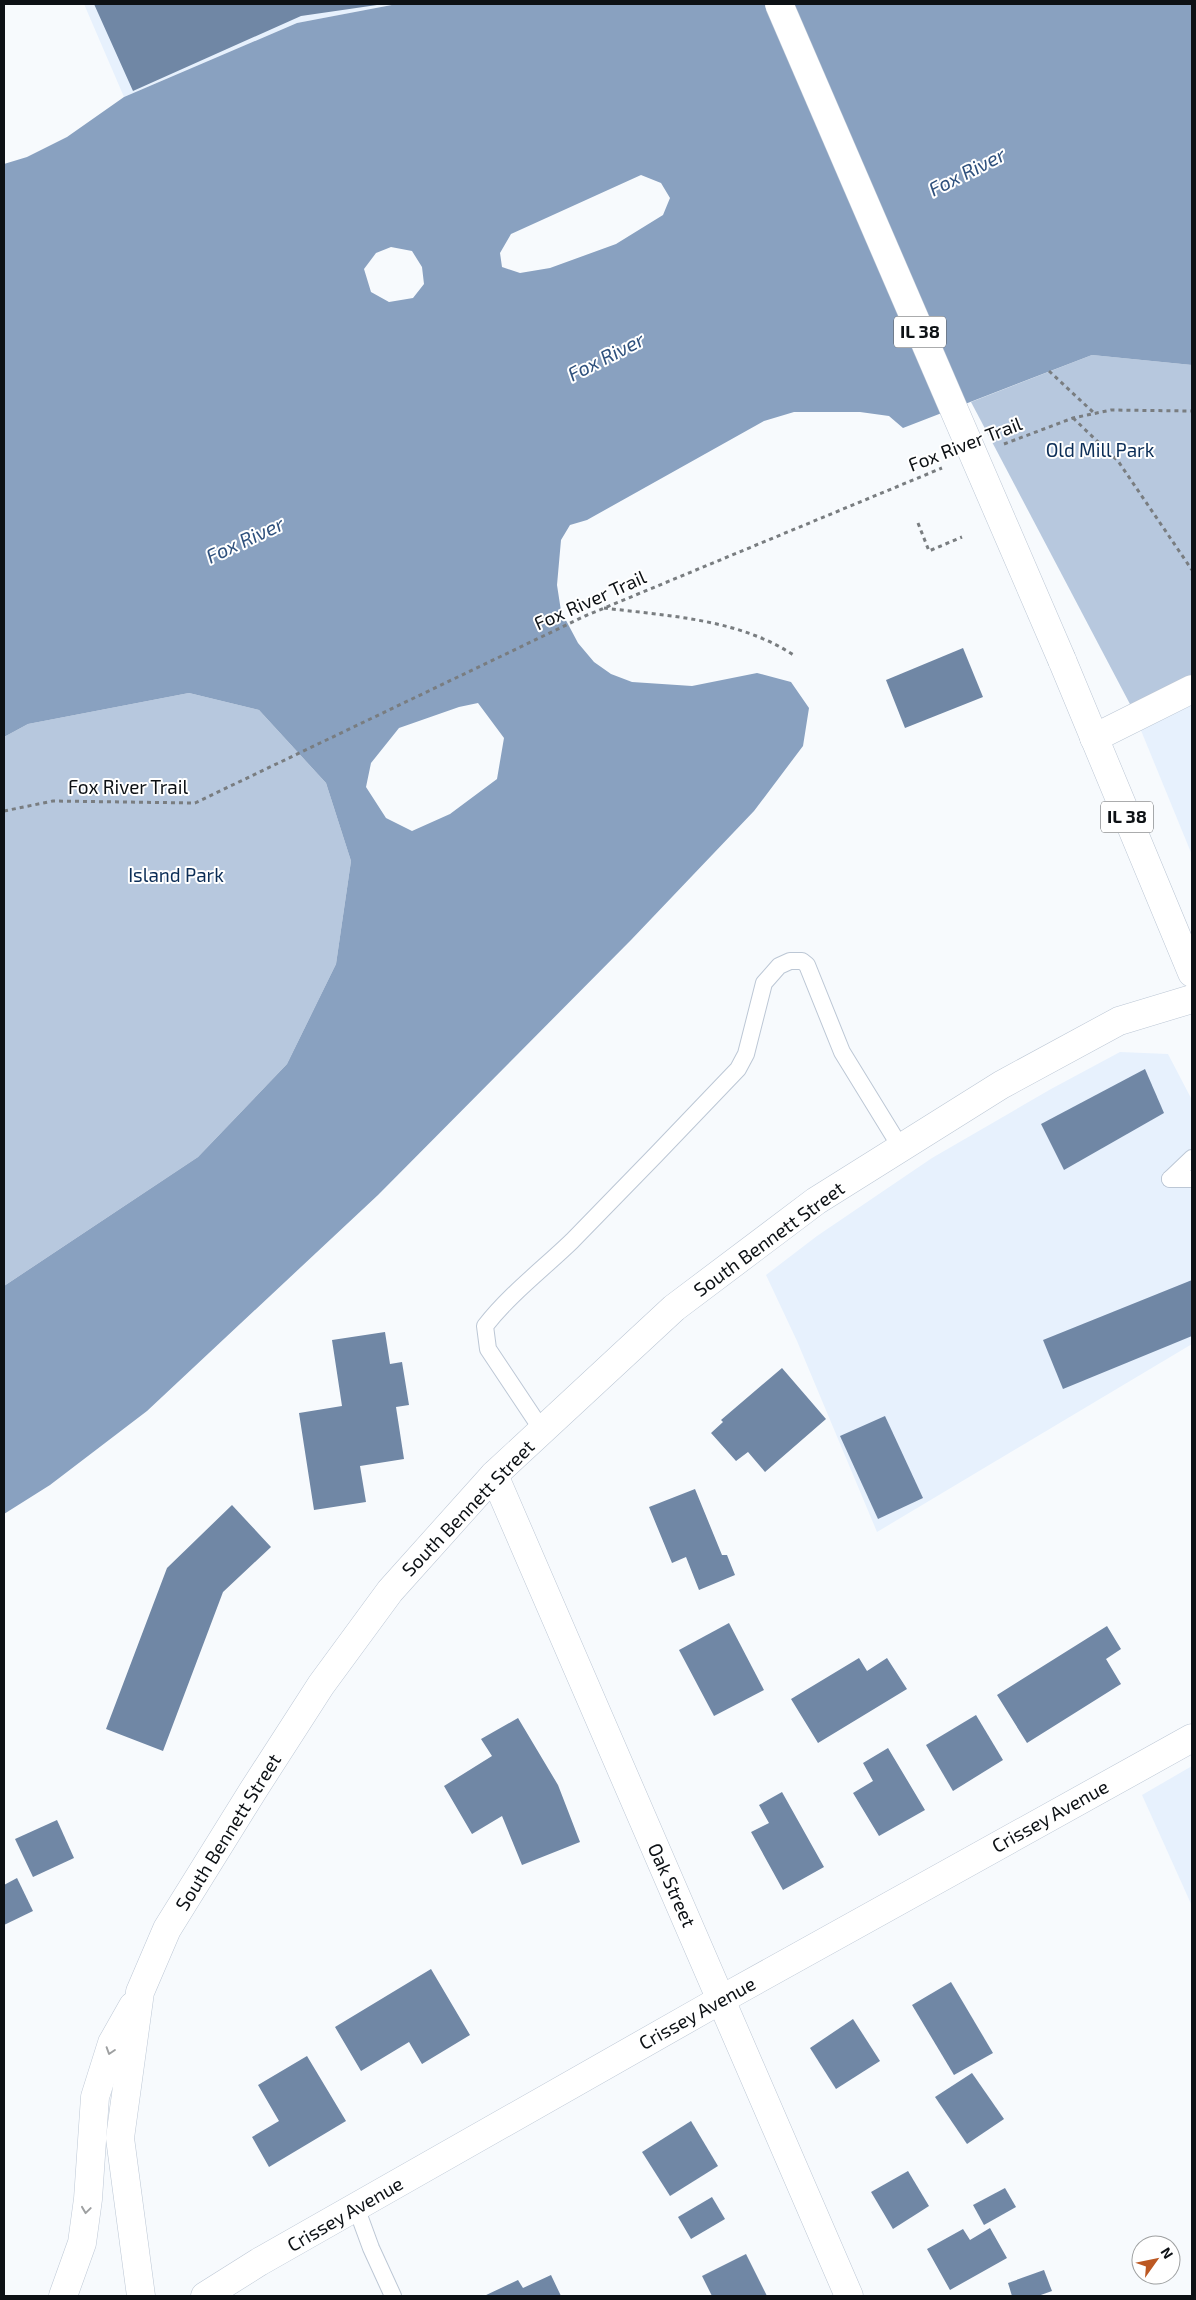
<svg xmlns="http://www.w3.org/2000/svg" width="1196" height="2300" font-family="'Exo 2',sans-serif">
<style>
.built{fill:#e7f1fd}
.green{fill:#b7c8de}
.water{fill:#89a1c0;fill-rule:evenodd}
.building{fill:#7087a5}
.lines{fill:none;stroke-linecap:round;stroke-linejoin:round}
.service-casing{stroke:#bcc7d5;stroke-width:18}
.minor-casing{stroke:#bcc7d5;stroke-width:29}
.secondary-casing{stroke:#bcc7d5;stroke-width:29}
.primary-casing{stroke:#bcc7d5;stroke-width:29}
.path{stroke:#797d80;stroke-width:3;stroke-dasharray:4 4;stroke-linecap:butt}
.service{stroke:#fff;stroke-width:16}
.minor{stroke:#fff;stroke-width:28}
.secondary{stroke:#fff;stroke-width:28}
.primary{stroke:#fff;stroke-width:28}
.primary-bridge-casing{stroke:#bcc7d5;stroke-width:29;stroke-linecap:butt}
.primary-bridge{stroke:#fff;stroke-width:28}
.oneway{stroke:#9ea0a1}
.labels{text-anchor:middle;stroke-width:4;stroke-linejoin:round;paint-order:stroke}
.shield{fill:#fff;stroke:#56585b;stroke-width:1}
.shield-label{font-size:18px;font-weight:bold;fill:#0d1115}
.street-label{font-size:19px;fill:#0d1115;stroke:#fff}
.park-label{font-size:19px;fill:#0c2e57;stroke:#fff}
.water-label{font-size:20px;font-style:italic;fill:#2f517d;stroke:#fff}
</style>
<rect width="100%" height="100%" fill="#f7fafd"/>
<g class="built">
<path d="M84,4H397L297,23L124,97Z"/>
<path d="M1192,677V855L1131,706Z"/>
<path d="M1120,1052L1168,1054L1192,1100V1344L877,1532L797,1341L766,1275L817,1236L932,1158L1051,1089Z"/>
<path d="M1192,1766V1906L1142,1795Z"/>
</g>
<g class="green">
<path d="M1092,355L1192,365V677L1131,706L971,402Z"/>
<path d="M189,693L259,710L326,783L351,861L336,964L287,1064L198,1157L4,1286V737L28,724Z"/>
</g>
<path class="water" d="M397,4H1192V365L1092,355L903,428L889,416L860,412H794L764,421L587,520L570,525L561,540L557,585L561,611L578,643L594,662L611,674L632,682L692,686L757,673L791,682L809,708L803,746L754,811L631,940L378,1195L147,1411L50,1485L4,1514V1286L198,1157L287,1064L336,964L351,861L326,783L259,710L189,693L28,724L4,737V164L27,157L67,137L124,97L297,23ZM641,175L661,183L670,198L663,215L616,244L550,268L520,273L502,267L500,253L511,234ZM391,247L412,251L422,267L424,284L413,298L389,302L371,292L364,269L376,253ZM478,703L504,738L497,779L450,814L412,831L386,818L366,787L371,763L399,728L459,707Z"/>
<g class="building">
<path d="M94,4H377V5L301,16L133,91Z"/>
<path d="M963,648L983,697L905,728L886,680Z"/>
<path d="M1145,1069L1164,1113L1064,1170L1041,1124Z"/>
<path d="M1192,1280V1336L1063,1389L1043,1340Z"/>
<path d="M385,1332L390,1364L402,1362L409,1405L396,1407L404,1459L360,1466L366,1502L314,1510L299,1413L342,1406L332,1340Z"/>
<path d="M782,1368L826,1419L765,1472L748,1452L736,1461L711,1433L723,1422L721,1420Z"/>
<path d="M885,1416L923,1498L878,1519L840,1436Z"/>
<path d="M695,1489L722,1555H727L735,1575L699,1590L686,1557L672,1563L649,1507Z"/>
<path d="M232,1505L271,1547L223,1592L163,1751L106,1729L167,1568Z"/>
<path d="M729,1623L764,1690L714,1716L679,1650Z"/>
<path d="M1107,1626L1121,1649L1106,1659L1121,1684L1027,1743L997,1695Z"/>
<path d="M859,1658L867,1671L887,1658L907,1689L818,1743L791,1699Z"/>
<path d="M976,1715L1003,1760L953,1791L926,1745Z"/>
<path d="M518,1718L558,1785L580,1842L522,1865L502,1816L472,1834L444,1786L492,1756L481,1739Z"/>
<path d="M888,1748L925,1810L879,1836L853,1793L873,1781L863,1763Z"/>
<path d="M782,1792L824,1867L783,1890L751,1832L769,1823L759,1805Z"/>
<path d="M57,1820L74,1858L33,1877L15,1839Z"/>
<path d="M17,1878L33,1911L4,1925V1885Z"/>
<path d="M431,1969L470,2035L422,2064L409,2042L361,2071L335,2027Z"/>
<path d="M951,1982L993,2053L954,2075L912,2005Z"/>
<path d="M853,2019L880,2061L836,2089L810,2048Z"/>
<path d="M307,2056L346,2121L269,2167L252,2137L279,2121L258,2085Z"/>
<path d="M972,2073L1004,2119L967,2144L935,2097Z"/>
<path d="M691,2121L718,2166L670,2196L642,2152Z"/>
<path d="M908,2171L929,2206L893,2229L871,2192Z"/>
<path d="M1005,2188L1016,2207L984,2225L973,2205Z"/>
<path d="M712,2197L725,2219L691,2239L678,2217Z"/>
<path d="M990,2228L1007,2258L950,2290L927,2249L963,2229L970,2240Z"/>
<path d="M746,2254L767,2296H712L702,2276Z"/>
<path d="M1044,2270L1052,2291L1038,2296H1012L1008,2283Z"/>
<path d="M551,2275L561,2296H484L518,2280L523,2288Z"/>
</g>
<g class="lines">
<g class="service-casing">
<g id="service">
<path d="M1170,1179L1192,1158"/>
<path d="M1170,1179H1192"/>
<path d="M542,1430L488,1349L485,1326C510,1294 543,1269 572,1241C628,1184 683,1127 738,1069L746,1054L764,983L779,966L790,961H802L807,965L842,1052L901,1148"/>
<path d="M356,2207L371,2248L393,2296"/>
</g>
</g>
<g class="minor-casing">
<g id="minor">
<path d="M1094,738L1192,689"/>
<path d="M494,1475L849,2296"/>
<path d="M205,2296L259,2262L722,1999L1192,1738"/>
</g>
</g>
<g class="secondary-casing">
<g id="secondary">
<path d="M63,2296L82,2243L88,2199L95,2097L112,2043L133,2006"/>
<path d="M141,2296L120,2138L140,1992L167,1929L254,1789L321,1685L390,1591L494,1475L674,1308L816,1201L1001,1085L1119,1021L1192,999"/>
</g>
</g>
<g class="primary-casing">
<path id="primary" d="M1062,660L1192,973"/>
</g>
<g class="path">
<path d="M1049,371L1094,413"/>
<path d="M1073,418L1118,461L1192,570"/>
<path d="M1004,444L1073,418L1111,410L1192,411"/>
<path d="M918,523L929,551L962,537"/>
<path d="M604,608C669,616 740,619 795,656"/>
<path d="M4,811L53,801L195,803L585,616L942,468"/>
</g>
<use href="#service" class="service"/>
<use href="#minor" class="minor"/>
<use href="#secondary" class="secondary"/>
<use href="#primary" class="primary"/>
<g class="primary-bridge-casing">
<path id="primary-bridge" d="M779,4L1062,660"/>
</g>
<use href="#primary-bridge" class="primary-bridge"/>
</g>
<defs><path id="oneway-chevron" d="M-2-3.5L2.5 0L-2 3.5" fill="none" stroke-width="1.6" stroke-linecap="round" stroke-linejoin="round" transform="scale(1.25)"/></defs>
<g class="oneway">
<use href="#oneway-chevron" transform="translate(110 2051) rotate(108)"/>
<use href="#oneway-chevron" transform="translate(86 2210) rotate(98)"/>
</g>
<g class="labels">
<g class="shield">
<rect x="894" y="316.5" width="52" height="31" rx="4"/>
<rect x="1101" y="801.5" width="52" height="31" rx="4"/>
</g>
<g class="shield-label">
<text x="920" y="338">IL 38</text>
<text x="1127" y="823">IL 38</text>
</g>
<g class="street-label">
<text transform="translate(965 444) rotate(-21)" y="7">Fox River Trail</text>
<text transform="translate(590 600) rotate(-24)" y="7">Fox River Trail</text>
<text x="128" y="794">Fox River Trail</text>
<text transform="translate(769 1239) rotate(-36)" y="7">South Bennett Street</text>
<text transform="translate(468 1508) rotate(-46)" y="7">South Bennett Street</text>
<text transform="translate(1050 1816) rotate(-29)" y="7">Crissey Avenue</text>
<text transform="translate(228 1832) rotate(-58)" y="7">South Bennett Street</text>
<text transform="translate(672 1885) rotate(66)" y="7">Oak Street</text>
<text transform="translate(697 2013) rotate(-29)" y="7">Crissey Avenue</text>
<text transform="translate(345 2214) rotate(-30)" y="7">Crissey Avenue</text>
</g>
<g class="park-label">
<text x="1100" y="457">Old Mill Park</text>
<text x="176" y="882">Island Park</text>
</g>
<g class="water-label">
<text transform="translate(967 172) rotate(-27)" y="7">Fox River</text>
<text transform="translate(606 357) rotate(-27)" y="7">Fox River</text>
<text transform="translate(245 540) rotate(-25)" y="7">Fox River</text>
</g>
</g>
<rect width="1196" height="2300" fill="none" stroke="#0d1115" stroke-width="10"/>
<g transform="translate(1156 2260) rotate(57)"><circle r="24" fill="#ffffff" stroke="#9ea0a1"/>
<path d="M0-4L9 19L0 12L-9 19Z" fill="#bc5823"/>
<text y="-8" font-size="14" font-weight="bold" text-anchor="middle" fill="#0d1115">N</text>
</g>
</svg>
